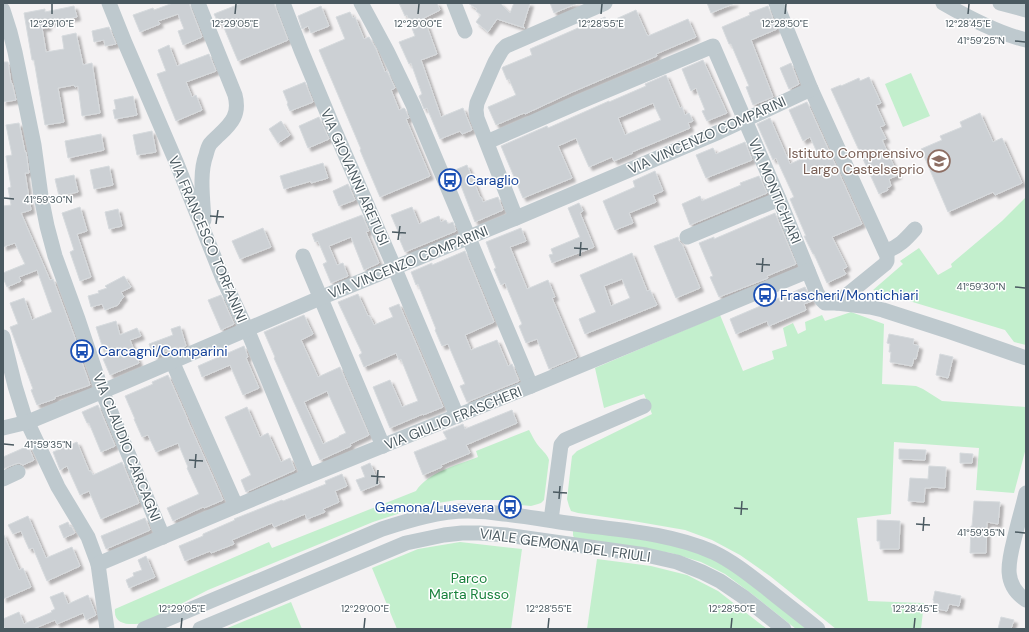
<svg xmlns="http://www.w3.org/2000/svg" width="1029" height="632" font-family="'DM Sans',sans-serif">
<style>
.green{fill:#c3efcd}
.building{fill:#ccd0d4;stroke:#d6dadd;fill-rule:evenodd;filter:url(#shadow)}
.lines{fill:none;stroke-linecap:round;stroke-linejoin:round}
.minor{stroke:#bec9ce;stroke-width:15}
.ticks{fill:none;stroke:#4a5960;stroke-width:1.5}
.labels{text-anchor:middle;stroke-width:3;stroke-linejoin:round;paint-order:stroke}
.street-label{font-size:14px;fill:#4a5960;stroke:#fff}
.education-label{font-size:14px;fill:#785e54;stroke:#fff;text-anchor:end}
.transit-label{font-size:14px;fill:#164399;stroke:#fff;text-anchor:start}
.park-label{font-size:14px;fill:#1a823d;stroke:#fff}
.ticks-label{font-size:10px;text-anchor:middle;fill:#4a5960;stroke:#fff;stroke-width:3;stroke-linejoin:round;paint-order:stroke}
</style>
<defs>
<filter id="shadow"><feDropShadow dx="3.5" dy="3.5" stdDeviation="1" flood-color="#0004"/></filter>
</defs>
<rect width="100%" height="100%" fill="#f4f2f3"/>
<g class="green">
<path d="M911,73L930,116L903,127L885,84Z"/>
<path d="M1026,197V345L1014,342L1005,330L873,290L903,264L900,261L919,248L938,275L952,267L951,264L1002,221Z"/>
<path d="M851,312L884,324L882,384L902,385L916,386L923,389L942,401L1026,407V448L1014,493L976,490L979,448L894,442L891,514L857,518L868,601L924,603L921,629H836L770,576L740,555L712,540L685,530L633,521L578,513L571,511L569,506L567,499L572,456L577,451L652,414L644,394L604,408L595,368L720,315L743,371L774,359L772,351L787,346L783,328L793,323L798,334L806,330L805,322L822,315L825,321Z"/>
<path d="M529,430C532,435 534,440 537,444C541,450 547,453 549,460L544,500L541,503L538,504L531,506L520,505L499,500H457L425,505L373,522L208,590L144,623C132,625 113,626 115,609L269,542L272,548L416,491C428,472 458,465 478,457L476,451Z"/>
<path d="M576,529L669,544L702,554L718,562L737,574L808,629H796L752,594L725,574L701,562L671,553L574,538L573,535V531Z"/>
<path d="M460,542L522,549L511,629H397L372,568L418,549Z"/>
<path d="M597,559L651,566L687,575L718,591L767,629H587Z"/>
<path d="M291,602L302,629H225Z"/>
</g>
<g class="building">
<path d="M173,3H189L190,6L202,37L183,45L178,31L184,29L178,14L158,21L160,24L140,32L133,15L153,8L154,10Z"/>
<path d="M242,3H274L275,6L288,40L238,61L222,23L219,24L214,14Z"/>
<path d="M399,3H437L440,10L424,18L437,54L421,60L441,117L463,108L472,130L462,134L460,131L440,139L427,108L424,109L419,96L422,94L411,63L409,64L399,42L415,36L407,15L405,16Z"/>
<path d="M468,3H500L510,13L514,3H530L523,26L525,28L497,19L488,32L476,22L481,15L476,11L477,9Z"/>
<path d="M550,3H578L554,13Z"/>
<path d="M707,3H735L711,13Z"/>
<path d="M74,6L77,17L47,23L48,27L42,28L46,52L64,49L62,36L76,33L83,65L92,63L100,113L82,116L78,86L75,87L74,85L58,88L64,122L45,125L34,60H32L24,13L45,9V12Z"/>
<path d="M321,6L329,26L311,33L308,26L302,29L298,16Z"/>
<path d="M768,6L777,29L751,40L773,97L753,105L746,87L749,86L731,44H729L722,27L750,15L749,13Z"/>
<path d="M636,10L647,35H648V36L688,19L696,37L656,54L657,56L570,93L525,114L524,113L496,125L488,107L516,95L509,79L507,80L502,68L503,67L532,55L530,49L578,28L579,29L605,17L607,23Z"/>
<path d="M350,12L353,18L355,17L364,39L369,37L376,49L385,72L387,71L395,88L391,90L399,110L404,108L405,109L409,118L406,119L430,176L380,197L360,150L361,149L319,50L345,39L336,17Z"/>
<path d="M109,27L116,44L105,46L104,40L94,42L92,31Z"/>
<path d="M169,45L177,66L209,54L216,71L186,82L192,97L196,95L202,110L176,121L157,74L166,71L158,50Z"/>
<path d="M703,60L727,113L707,121L702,111L705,110L696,88L691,91L682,69Z"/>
<path d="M3,62H8L11,83H12L16,100L3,102Z"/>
<path d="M791,63L799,84L789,89L780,68Z"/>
<path d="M666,75L680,108L682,107L685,115L689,113L693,121L688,123L690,128L632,152L633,153L614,161L612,157L589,167L576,138L558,146L572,178L523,198L501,146L547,126L548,128L609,101V102L646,86L645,84ZM653,103L661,120L625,135L618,118Z"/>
<path d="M869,77L881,103L876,105L885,125L880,127L886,139L882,140L898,175L889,179L891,186L887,188L888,190L879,194L831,89L841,85V86L859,78L860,81Z"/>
<path d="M305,82L313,102L290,111L287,104L288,103L283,91Z"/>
<path d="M133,96L137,115L115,119L113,110L116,109L114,100Z"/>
<path d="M807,102L862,224L832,237L847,267L843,269L846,274L827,283L814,254H813L804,236H806L790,199L794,197L776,158L773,160L757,124L770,118L790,164L817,152L810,137L803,141L789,110Z"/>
<path d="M980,113L993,142L1002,138L1022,183L995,195L993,192L948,212L921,149L942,140L940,136L962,127L960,122Z"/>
<path d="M319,117L329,139L308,148L299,126Z"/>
<path d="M281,121L290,135L278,143L269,129Z"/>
<path d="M19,123L25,152H26L29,173H25L31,210L21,213L50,280L53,279L75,338L81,356L80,357L90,385L55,397V399L37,405L31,390L33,389L10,327L18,324L10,303L24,298L32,320L52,312L37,270L19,277L21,281L7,287L3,278V273L25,264L15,243L3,247V206L11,205L8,188L11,187L6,156L12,155L6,125Z"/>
<path d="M152,131L156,152L137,155L133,135Z"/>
<path d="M101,134L104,150L68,158L65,141Z"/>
<path d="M745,142L752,160L706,178L696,155L713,148L716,154Z"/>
<path d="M323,163L328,178L311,183V181L284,189L280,176Z"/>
<path d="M467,165L480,197H481L483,202L498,197L503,210L475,222L455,170Z"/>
<path d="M109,166L113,185L94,189L90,170Z"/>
<path d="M655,171L663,191L653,195L656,202L629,213L633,223L615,230L603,201L635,187L633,181Z"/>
<path d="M74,175L78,192L59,196L55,179Z"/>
<path d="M759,176L767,193L690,225L682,204L700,196L702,201L741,185L740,183Z"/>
<path d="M348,184L355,200L339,206L333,191Z"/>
<path d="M579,203L583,211L580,213L594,247L552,263L549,255L553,254L551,249L580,237L568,208Z"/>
<path d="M80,207L87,231L77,234L91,277L80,281L70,252L74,250L62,213Z"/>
<path d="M412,207L419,224L439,216L441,222L446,220L448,224L453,222L456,231L405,252L399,238H401L391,215Z"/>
<path d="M118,209L122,226L109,229L105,212Z"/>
<path d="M775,213L796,264L767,276L768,278L719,297L710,277L713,276L699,243L714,237V239Z"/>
<path d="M362,215L369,231L366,232L379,263L364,270L351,237L329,246L337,265L343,263L348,276L331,283L323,264L327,262L318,241L315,242L312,234Z"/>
<path d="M263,228L271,247L240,259L232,241Z"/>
<path d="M521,228L526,241L510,247L527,289L548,280L555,297L552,298L577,357L549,369L537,339L526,343L519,326L522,324L505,283L501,285L494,269L496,268L486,242Z"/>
<path d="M678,237L679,241L682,244L700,288L676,298L654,246Z"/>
<path d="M465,251L494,322L465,335L471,350L497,340L508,366L512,364L519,381L467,402L460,386L465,384L448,344L442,346L435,330L436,329L418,284L416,285L411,272L432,263V265Z"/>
<path d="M632,253L647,291L650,290L657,305L585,334L579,319L596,312L580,275ZM622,279L630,298L611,306L604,286Z"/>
<path d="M124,276L131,287L121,292L124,297L121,300L118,305L105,310L102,304L91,307L88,296L99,293L98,291L107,288L105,286Z"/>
<path d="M805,287L812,301L804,304L806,310L769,326L767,321L736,334L730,319Z"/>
<path d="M358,294L368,316L369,315L374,325L393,317L389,308L399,304L443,407L423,415V414L390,428L373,387L390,380L402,407L418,401L401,359L399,360L396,353L364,367L359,355L362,353L338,302Z"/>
<path d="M221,295L234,324L221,330L208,300Z"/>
<path d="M304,315L313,334L301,340L318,377L340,367L369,435L350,444L351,446L320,460L274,358L275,357L264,332ZM327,391L346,433L339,436V437L323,444L304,402Z"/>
<path d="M116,321L120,335L137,328L141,336L130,340L139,363L110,375L103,359L106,358L96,327Z"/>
<path d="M180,326L186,346L178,349L177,347L154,356L149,344L173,335L171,329Z"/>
<path d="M889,334L914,339L913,344L919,346L916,359L914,358L912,366L890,362L891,352H889L890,344L887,343Z"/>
<path d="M244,346L248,357L246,358L259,388L243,395L230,365L202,377L198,366Z"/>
<path d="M940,354L953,357L948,378L936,375Z"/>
<path d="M168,375L187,418V419L223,500L204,508L203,507L173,521L167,508L199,494L187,468L188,467L178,443L156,452L148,435L142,437L134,419H135L125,396L153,384L152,382Z"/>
<path d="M98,405L115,446L101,452L89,423H87L82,412Z"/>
<path d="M247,407L260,437L268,433L281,462L290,458L295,470L246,492L241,480L251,475L225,417Z"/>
<path d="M512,410L517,423L466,445L470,453L441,465L442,467L423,475L414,452L447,439L443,432L463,424L465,429Z"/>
<path d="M77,442L89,471H91L93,475L122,462L139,503L101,519L89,491L80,495L67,466L60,470L53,452Z"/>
<path d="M28,446L34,460L23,465L19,463L15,464L3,469V457Z"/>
<path d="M899,449L926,450L925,460L899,459Z"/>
<path d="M960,453L973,454L972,463H960Z"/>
<path d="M370,463L379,484L361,491L356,480L365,477L361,467Z"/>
<path d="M929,466L946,467L945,488L931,487V488H925L924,502L908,501L910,478L928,479Z"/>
<path d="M342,474L347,486L335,491L339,502L323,509L325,512L307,519L305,514L274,527L272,523L232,540L234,544L211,553L210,551L185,561L179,546L203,536V534L235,520L234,519L282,500L283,501L326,484L325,481Z"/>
<path d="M974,501L1000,502L998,524L987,522L986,553H970L971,526H972Z"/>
<path d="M28,516L46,558L72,547L80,566L47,581L33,548L29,549L21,531L13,534L8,525Z"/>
<path d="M145,518L150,530L106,549L101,536Z"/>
<path d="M877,520L900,521L899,549H880V541H877Z"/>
<path d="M68,522L70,527L71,526L75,533L64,538L59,526Z"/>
<path d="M3,533L19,570L23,568L31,587L3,599Z"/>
<path d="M146,556L155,577L129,588L126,580L134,576L133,573L142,570L138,560Z"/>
<path d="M935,591L961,596L959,606L949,604L947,611L933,608L934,601L933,600Z"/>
<path d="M63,592L68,604L88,595L96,615L86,620L83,613L57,624L55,620L33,629H5L3,625V619L19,612L24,624L52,612L51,611L55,609L50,597Z"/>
<path d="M1001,617L1014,620L1011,629H998Z"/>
</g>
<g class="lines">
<g class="minor">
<path d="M109,3L125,43L177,164L223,279L249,334L308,476"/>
<path d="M198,3L235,95C240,114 232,123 219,135C216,138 213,140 210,144C208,147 207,151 206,155C199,173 203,201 204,220"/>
<path d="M283,3L301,50L331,122L392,262L457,416"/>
<path d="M361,3L387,51L413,105L531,386"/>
<path d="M454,3L465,31"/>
<path d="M776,3L811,89L887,256V261L885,264L837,303"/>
<path d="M943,3C969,18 997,33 1026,40"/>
<path d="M1000,3L1026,10"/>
<path d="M3,10L10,32L15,52L34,145L41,196L47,226L55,256L78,319L102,391L163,537"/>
<path d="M487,142L579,102L713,46L779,199L817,293L822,300L825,303H837L870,307L883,310L948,331L1026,358"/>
<path d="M516,218L477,118L476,110L477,103L495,62L502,50L506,46L605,3"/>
<path d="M687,237L779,199"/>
<path d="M886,251C899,247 906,239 915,229"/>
<path d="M303,256L383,446"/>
<path d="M3,337L15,386L24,415L58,487L88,537L98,564L107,629"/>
<path d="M172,361L236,506"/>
<path d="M3,428L28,422L120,384L320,298L516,218L719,132L811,89"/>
<path d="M3,479L18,472"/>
<path d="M1026,493C1023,506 1019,519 1016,532C1010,557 1000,583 1026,600"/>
<path d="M551,520L561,445L565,440L644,406"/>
<path d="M98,564L308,476L531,386L808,271"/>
<path d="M144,629L382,529C410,520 439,511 468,511C480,511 492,512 504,514C525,516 546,520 567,523C616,530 667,532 713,552C734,562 752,577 770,591C786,604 802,616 818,629"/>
<path d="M200,629L406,543L444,535L462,533H479L506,535L646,555L677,562L702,572L720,581L745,598L784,629"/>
</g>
</g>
<path class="ticks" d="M52,14V4M235,14L236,4M418,14L419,4M601,14L602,4M785,14L786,4M968,14L969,4M1015,41L1025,42M4,198L14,199M210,216L224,217M216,224L218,210M392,232L406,233M398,240L400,226M574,248L588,249M580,256L581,242M756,264L770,265M762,272L763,258M1015,287L1025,288M4,444L14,445M189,460L203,461M195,468L196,454M371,476L385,477M377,484L378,470M553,492L567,493M559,499L560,486M734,508L748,509M741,515L742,501M916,524L930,525M923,531L924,517M1015,532L1025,533M181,628L182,618M364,628L365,618M548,628L549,618M731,628L732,618M914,628L915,618"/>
<defs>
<g id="school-ring" transform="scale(1.15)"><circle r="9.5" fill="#fff" stroke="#8d6e63" stroke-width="1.5"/><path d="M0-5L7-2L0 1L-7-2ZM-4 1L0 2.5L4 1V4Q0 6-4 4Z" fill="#8d6e63"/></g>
<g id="bus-ring" transform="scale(1.15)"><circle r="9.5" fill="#fff" stroke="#1a4fb4" stroke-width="1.5"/><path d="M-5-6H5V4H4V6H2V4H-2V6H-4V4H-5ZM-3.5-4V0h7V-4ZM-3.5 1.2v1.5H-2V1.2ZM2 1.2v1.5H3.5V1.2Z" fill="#1a4fb4"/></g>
</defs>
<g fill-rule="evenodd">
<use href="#school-ring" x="939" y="161"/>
<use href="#bus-ring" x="450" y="180"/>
<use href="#bus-ring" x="765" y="295"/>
<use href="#bus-ring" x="82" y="351"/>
<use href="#bus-ring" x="510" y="507"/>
</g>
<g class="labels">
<g class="street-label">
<text transform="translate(707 135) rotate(-24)" y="5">VIA VINCENZO COMPARINI</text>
<text transform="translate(355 177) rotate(66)" y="5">VIA GIOVANNI ARETUSI</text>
<text transform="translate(775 191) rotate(67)" y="5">VIA MONTICHIARI</text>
<text transform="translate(208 239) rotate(67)" y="5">VIA FRANCESCO TORFANINI</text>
<text transform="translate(408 262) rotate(-22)" y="5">VIA VINCENZO COMPARINI</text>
<text transform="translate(453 418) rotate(-22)" y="5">VIA GIULIO FRASCHERI</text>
<text transform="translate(127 447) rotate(68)" y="5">VIA CLAUDIO CARCAGNI</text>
<text transform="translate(565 545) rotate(8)" y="5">VIALE GEMONA DEL FRIULI</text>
</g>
<g class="education-label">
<text x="924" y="158">Istituto Comprensivo<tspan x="924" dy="16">Largo Castelseprio</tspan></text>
</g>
<g class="transit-label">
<text x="466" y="185">Caraglio</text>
<text x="780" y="300">Frascheri/Montichiari</text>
<text x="98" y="356">Carcagni/Comparini</text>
<text x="494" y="512" text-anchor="end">Gemona/Lusevera</text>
</g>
<g class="park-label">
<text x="469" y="583">Parco<tspan x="469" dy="16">Marta Russo</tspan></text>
</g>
</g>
<g class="ticks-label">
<text x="52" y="27">12°29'10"E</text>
<text x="235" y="27">12°29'05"E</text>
<text x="418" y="27">12°29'00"E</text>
<text x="601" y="27">12°28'55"E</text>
<text x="785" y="27">12°28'50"E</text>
<text x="968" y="27">12°28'45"E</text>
<text x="981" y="44">41°59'25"N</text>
<text x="48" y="203">41°59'30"N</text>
<text x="981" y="290">41°59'30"N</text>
<text x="48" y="448">41°59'35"N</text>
<text x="981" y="536">41°59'35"N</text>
<text x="182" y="612">12°29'05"E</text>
<text x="365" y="612">12°29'00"E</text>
<text x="549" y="612">12°28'55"E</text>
<text x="732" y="612">12°28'50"E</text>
<text x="915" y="612">12°28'45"E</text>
</g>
<rect width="1029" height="632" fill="none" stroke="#4a5960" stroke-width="8"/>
</svg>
